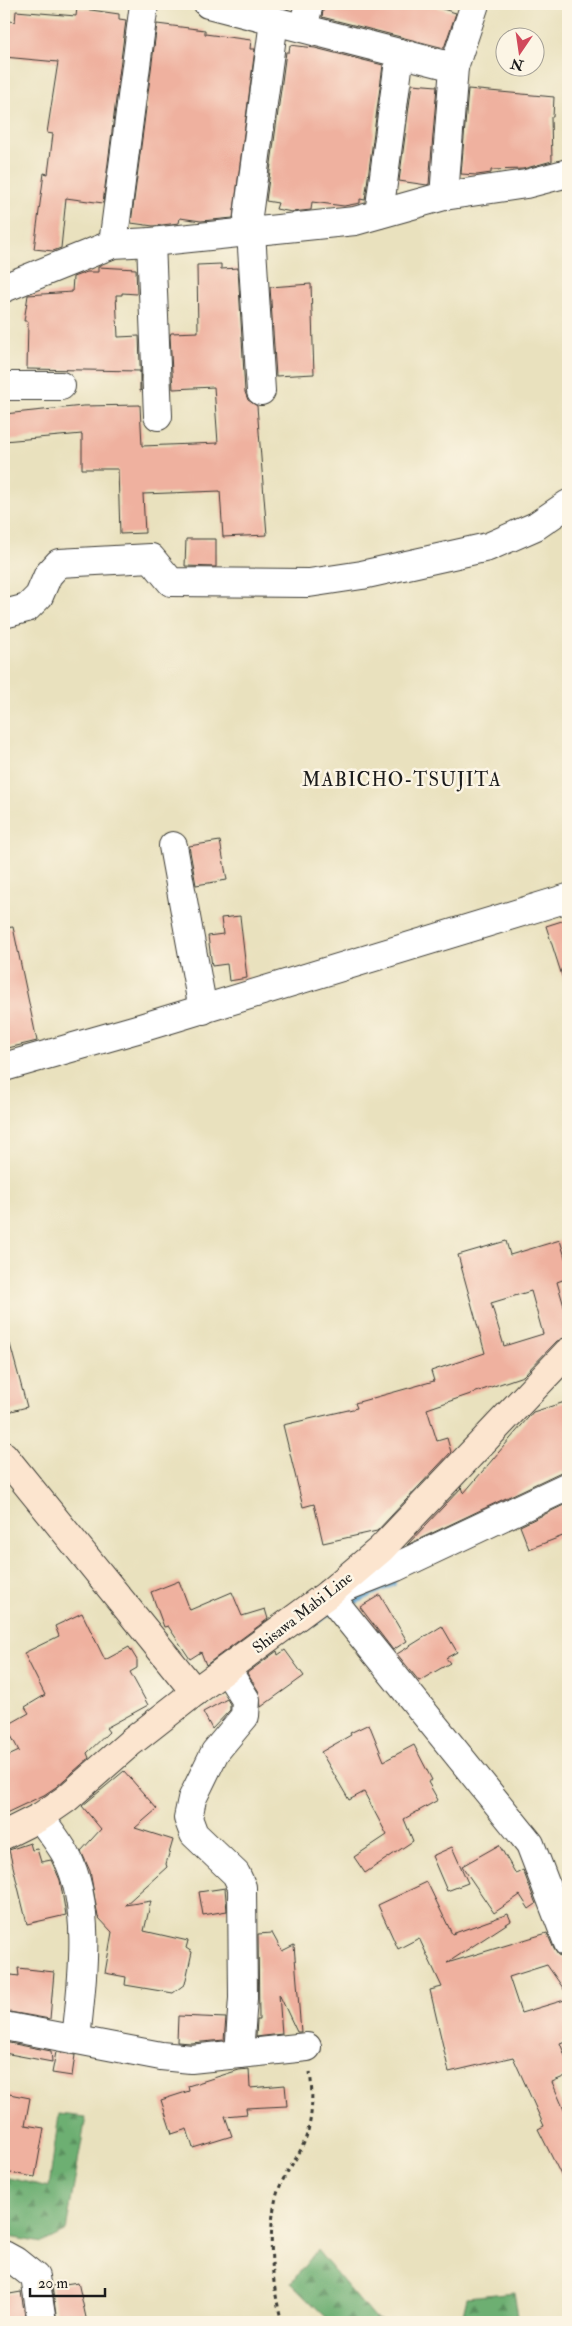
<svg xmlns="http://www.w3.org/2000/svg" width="572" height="2326" font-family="'IM FELL Double Pica',serif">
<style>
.forest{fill:url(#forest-firs);stroke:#446647}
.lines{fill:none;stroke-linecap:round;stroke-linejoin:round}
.stream{stroke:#5aa2d0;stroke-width:8}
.building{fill:#efb19f;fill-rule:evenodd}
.street-casing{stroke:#3b3a34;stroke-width:30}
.secondary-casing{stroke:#3b3a34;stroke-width:30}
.path{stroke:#3b3a34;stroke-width:3;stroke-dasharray:4 4;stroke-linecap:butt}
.street{stroke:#fff;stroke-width:28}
.secondary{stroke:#fce5cf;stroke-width:28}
.labels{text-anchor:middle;stroke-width:5;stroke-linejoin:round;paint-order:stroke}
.street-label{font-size:16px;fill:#1c1c1c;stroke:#fcf5e5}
.quarter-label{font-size:19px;letter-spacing:1px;fill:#1c1c1c;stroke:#fcf5e5}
</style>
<defs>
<pattern id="forest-firs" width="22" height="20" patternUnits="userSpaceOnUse" patternTransform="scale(1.25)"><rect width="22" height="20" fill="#6daf72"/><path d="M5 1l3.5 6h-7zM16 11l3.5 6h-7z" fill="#598e5d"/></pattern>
</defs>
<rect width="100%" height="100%" fill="#fcf5e5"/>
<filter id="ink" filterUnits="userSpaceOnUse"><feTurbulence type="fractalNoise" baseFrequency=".02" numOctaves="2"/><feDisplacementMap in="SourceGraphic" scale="10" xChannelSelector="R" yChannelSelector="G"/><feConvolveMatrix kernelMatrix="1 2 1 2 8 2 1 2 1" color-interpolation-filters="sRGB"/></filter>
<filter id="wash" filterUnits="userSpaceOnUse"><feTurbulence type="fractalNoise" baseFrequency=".0096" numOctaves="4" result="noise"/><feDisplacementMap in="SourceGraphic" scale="20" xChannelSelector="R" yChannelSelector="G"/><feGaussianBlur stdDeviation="1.12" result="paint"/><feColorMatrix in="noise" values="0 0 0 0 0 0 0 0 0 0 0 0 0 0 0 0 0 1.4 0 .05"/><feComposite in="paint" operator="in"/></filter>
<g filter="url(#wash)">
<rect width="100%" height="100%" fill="#e9e1be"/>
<g class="forest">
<path d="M59,2114L86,2117L66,2231L42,2243L4,2236V2177L49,2187Z"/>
<path d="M317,2250L374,2318L385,2322H331L291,2283Z"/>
<path d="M514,2292L519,2322H461L467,2297Z"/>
</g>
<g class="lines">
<path class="stream" d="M303,1629L329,1612L392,1583"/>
</g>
<g id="blocks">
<g class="building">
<path d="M324,4H426L456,13L444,48L322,17Z"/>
<path d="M77,8L119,14V19L126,20L103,203L66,198L61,248L53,251L34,249L44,173L48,174L53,134L47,133L58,62L4,57V20L15,22L16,11L76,16Z"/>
<path d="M157,24L205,30V34L251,40L250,49H255L233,218L201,221L180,218L179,223L153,226L131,223Z"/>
<path d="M290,45L315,48L383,65L365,200L360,199V203L344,206L312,202L311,210L292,212L276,209L278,203L266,201L286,52H289Z"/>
<path d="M412,84L437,86L429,184L427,185L399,181Z"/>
<path d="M468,89L554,97L553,117H551L552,161L523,169L491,170V173L477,175L461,174Z"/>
<path d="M221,264V269L238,268L245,392L248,400L257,406L267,535L223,537L220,491L143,494L145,533L120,534L118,469H82V434L4,441V414L83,406L140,405L142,446L218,443L214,387L173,389L170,336L171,333L198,332L197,265Z"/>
<path d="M98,267L136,269L137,294L122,293V295H116L118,337L139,336L141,391H140V371L27,369L28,321H24L28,295L72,292L73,277L87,272H98Z"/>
<path d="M311,284L314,374L276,376L270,287Z"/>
<path d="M186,539H216V567L185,566Z"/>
<path d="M220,841L227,880L196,885L189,846Z"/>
<path d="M240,916L247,978L229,981L227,964L212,966L208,936L223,934L221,918Z"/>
<path d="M565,920L568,930V981L564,982L546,926Z"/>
<path d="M13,927L37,1041L4,1049V928Z"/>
<path d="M560,1240L568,1268V1278L557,1282L568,1320V1337L557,1341L523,1376L427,1409L437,1441L447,1438L451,1452L377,1531L323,1543L314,1504L303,1507L283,1425L357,1408L355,1403L434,1381L431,1371L485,1353L458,1255L506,1241L510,1255ZM531,1291L543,1334L504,1346L491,1303Z"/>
<path d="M10,1344L27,1407L8,1412L4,1395V1345Z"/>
<path d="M568,1401V1471L561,1472L407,1545L462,1487L464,1493L533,1412Z"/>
<path d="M568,1503V1534L529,1549L520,1526Z"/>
<path d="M179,1581L190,1610L232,1592L242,1616L265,1609L268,1619L206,1665L201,1652L190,1659L168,1626L164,1627L151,1592Z"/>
<path d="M380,1595L407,1641L393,1650L360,1607Z"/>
<path d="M82,1613L105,1660L129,1647L137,1660V1668L130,1672L148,1705L106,1728L109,1732L87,1753L89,1758L56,1787L44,1795L4,1814V1758L19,1751L6,1726L29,1713L25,1707L45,1695L24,1653L59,1636L55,1626Z"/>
<path d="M442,1626L457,1652L446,1658L450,1663L419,1681L397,1654Z"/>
<path d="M285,1650L304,1676L261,1707L259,1692L247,1673L277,1651L278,1655Z"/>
<path d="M227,1699L230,1704V1710L212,1729L203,1712Z"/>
<path d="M369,1724L384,1761L414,1745L432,1780L428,1782L438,1800L404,1819L413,1841L365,1873L354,1857L387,1835L364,1792L349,1800L321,1752L351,1735L350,1733Z"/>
<path d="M124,1771L157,1809L135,1828L173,1840L166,1864L167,1867L125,1905L151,1901L144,1931L188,1941L186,1948L192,1952L185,1984L173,1993L125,1985L126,1977L105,1973L112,1932L98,1917L90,1871L81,1851L101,1829L82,1806Z"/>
<path d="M30,1843L32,1850L37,1849L41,1862L51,1860L52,1862L60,1880L66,1915L27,1924L9,1850Z"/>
<path d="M499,1845L516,1874L523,1870L536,1904L529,1909L520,1895L494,1913L462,1866Z"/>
<path d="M452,1847L468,1883L447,1891L432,1856Z"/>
<path d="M427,1882L452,1934L508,1914L511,1921L447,1963L547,1933L554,1949L558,1955L565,1958L568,1969V1995L547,1965L509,1977L521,2013L568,1999V2040L560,2043L568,2063V2075L552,2082L568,2119V2189L538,2129L544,2126L513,2057L449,2072L430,1990L442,1987L419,1938L398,1949L378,1905Z"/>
<path d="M225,1888L227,1911L203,1915L199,1892Z"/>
<path d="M272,1933L282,1951L294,1945L301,2032H297L279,1994L282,2034L256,2037L257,2020H259L258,1934Z"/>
<path d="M18,1968L54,1972L50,2019L4,2011V1974L19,1976Z"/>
<path d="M178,2016L226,2018L224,2040L191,2043L177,2042Z"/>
<path d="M4,2042L51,2051L52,2062L4,2053Z"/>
<path d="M56,2052L75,2055L72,2076L52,2073Z"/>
<path d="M249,2069L250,2088L285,2085L287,2106L246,2108L247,2114L225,2116L232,2136L193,2148L187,2129L172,2134L161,2100L189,2091L188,2086L239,2070Z"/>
<path d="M4,2093L30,2098L25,2125L44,2128L35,2177L4,2172Z"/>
<path d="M78,2282L87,2322H57L52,2286Z"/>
<path d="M21,2292L26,2322H4V2295Z"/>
</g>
</g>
</g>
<g filter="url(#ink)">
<use href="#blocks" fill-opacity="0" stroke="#3b3a34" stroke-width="1"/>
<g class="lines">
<g class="street-casing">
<g id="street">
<path d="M208,4L274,21L248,216L251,232L261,391"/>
<path d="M274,21L454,67L444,196"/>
<path d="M303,28L309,4"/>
<path d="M454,67L475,4"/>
<path d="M379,214L400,53"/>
<path d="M151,242L158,416"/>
<path d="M113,244L144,4"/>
<path d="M4,288L113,244L151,242L355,221L444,196L526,184L568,173"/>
<path d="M4,386H61"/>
<path d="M4,614L27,608L39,596L48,575L59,563L151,558L171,582L309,583L362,575L488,547L536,526L568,504"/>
<path d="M173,846L203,1010"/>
<path d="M4,1067L144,1027L568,898"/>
<path d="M568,1486L396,1567L328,1594L530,1844L568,1943"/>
<path d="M227,1670L246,1700L245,1716L215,1752L192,1799L188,1818L194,1834L236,1874L242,1887L243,1998L239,2054"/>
<path d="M40,1817C48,1829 59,1842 66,1855C93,1906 82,1983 76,2039"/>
<path d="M4,2026L161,2056L191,2059L307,2047"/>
<path d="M4,2255L15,2261L35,2277L42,2322"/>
</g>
</g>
<g class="secondary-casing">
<g id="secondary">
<path d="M4,1456L195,1692"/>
<path d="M4,1835L40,1817L66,1799L130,1743L195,1692L328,1594L381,1549L568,1352"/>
</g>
</g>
<path class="path" d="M282,2322C272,2287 267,2234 276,2198C281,2176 298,2160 305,2140C313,2119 313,2094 310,2072"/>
<use href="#street" class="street"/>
<use href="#secondary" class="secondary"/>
</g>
</g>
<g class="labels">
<g class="street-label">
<text transform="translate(302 1612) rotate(-38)" y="6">Shisawa Mabi Line</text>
</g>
<g class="quarter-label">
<text x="402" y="786">MABICHO-TSUJITA</text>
</g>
</g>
<rect width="572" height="2326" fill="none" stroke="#fcf5e5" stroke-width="20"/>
<g transform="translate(520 52) rotate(193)"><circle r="24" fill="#fcf5e5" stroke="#a29e95"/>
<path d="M0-4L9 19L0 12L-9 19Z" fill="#d1495b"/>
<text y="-8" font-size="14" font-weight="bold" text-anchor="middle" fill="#1c1c1c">N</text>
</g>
<path d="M30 2288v8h75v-8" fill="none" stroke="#1c1c1c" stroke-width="2.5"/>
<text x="38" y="2288" font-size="15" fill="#1c1c1c" stroke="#fcf5e5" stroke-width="4" paint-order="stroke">20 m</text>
</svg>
